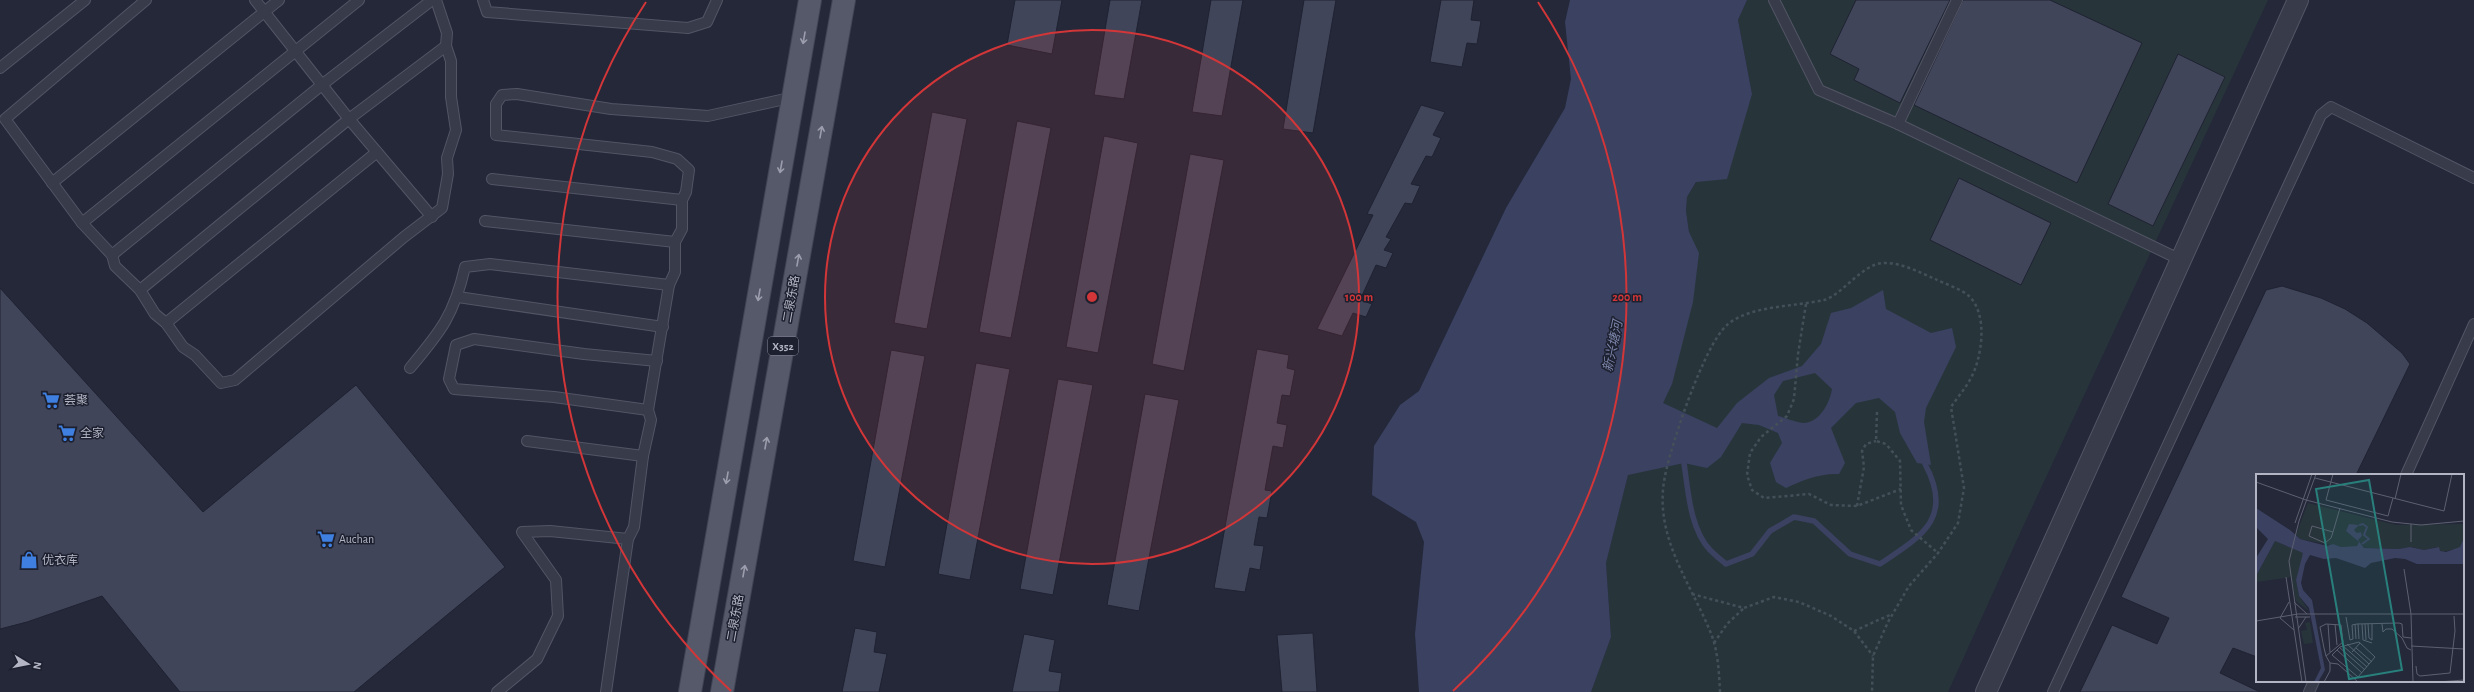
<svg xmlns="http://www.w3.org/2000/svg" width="2474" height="692" font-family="'Alegreya Sans','Noto Sans SC',sans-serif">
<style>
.green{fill:#27353b}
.water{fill:#3b4161;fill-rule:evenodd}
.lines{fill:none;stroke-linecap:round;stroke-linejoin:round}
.stream{stroke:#3b4161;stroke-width:5.5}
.building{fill:#414559;stroke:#1f2231}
.lane-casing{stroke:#535565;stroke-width:12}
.street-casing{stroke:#535565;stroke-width:22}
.primary-casing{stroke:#414453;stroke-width:24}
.path{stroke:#445058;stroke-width:2.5;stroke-dasharray:3 3;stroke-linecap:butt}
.lane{stroke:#383b4a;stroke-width:10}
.street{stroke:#383b4a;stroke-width:20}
.primary{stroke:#56596a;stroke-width:22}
.oneway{stroke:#9c9eae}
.ring{fill:none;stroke:#d23638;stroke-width:2}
.labels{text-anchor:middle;stroke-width:3;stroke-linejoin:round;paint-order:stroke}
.shield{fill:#1d202f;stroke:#868898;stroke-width:1}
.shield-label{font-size:11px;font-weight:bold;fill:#b3b5c5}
.street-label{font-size:12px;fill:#b3b5c5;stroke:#1d202f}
.poi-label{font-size:12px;fill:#b3b5c5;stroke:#1d202f;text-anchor:start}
.water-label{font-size:13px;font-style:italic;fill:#7d86ab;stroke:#1d202f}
.inset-river{fill:none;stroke:#3b4161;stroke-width:2}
.inset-road{fill:none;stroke:#5d6071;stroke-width:1}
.view{fill:#287f7b;fill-opacity:0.15;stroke:#287f7b;stroke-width:2}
.inset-edge{fill:none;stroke:#b3b5c5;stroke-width:2}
.centre{fill:#d23638;stroke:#1d202f;stroke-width:2}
.ring-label{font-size:12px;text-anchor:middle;font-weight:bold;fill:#d23638;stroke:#1d202f;stroke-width:3;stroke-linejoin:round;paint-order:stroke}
</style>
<rect width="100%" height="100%" fill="#242839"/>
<path class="green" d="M1747,0H2268L2020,533L1948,692H1591L1611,637L1606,563L1689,232L1686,211L1687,197L1752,94L1738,20Z"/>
<path class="water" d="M1570,0H1747L1738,20L1752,94L1727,179L1696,182L1687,197L1686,211L1689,232L1699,253L1693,302L1672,384L1663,403L1717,428L1737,403L1769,378L1802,366L1821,344L1831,313L1851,308L1883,290L1886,309L1931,333L1952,328L1956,347L1926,408L1924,422L1931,465L1917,463L1900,433L1895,412L1879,398L1856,403L1831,428L1845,463L1839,474C1820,473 1803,480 1786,488L1776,482L1770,463L1782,443L1778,433L1759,425L1742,423L1721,457L1707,468L1684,463L1628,475L1606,563L1611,637L1591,692H1419L1415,634L1424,542L1416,522L1372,495L1374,446L1400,405L1419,391L1506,208L1565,108L1571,79L1565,22ZM1815,373L1832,389C1830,402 1820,423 1803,423C1795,422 1786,418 1778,416L1774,395L1783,381Z"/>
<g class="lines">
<path class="stream" d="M1684,463C1688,490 1690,529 1710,550C1715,555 1721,560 1726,564L1752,554L1770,531L1794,517L1814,521L1850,554L1880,564C1922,536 1954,518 1925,464"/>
</g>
<g class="building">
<path d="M1015,0H1062L1052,54L1007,45Z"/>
<path d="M1110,0H1142L1124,99L1094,95Z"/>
<path d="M1211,0H1243L1222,116L1192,112Z"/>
<path d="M1304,0H1336L1313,133L1283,129Z"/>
<path d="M1441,0H1474L1471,20L1481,21L1477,44L1467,43L1462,67L1430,62Z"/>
<path d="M1856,0H1950L1900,103L1854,80L1859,69L1830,54Z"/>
<path d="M1963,0H2050L2142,43L2077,183L1914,105Z"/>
<path d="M2178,54L2225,77L2153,226L2108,204Z"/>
<path d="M1421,105L1445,112L1433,135L1441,138L1432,157L1426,156L1411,184L1420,186L1412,204L1405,203L1386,237L1391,239L1384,250L1393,253L1386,268L1376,265L1360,300L1372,304L1366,317L1353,313L1342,336L1317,329L1373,215L1367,214Z"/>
<path d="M932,112L967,119L927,329L894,323Z"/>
<path d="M1017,121L1051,128L1011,338L979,332Z"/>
<path d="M1104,136L1138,143L1098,353L1066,347Z"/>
<path d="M1190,154L1224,160L1184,371L1152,364Z"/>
<path d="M1959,178L2051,223L2021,285L1930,240Z"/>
<path d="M2282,286L2321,298L2345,309L2367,323L2402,353L2410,364L2356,475H2257V657L2233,648L2220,673L2260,692H2080L2112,625L2157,644L2169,618L2121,597L2266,290Z"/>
<path d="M0,288L203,512L356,385L505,567L354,692H180L102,596L27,622L0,629Z"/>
<path d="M1257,349L1289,355L1287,368L1295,370L1290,396L1282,395L1277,423L1287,425L1283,448L1273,446L1265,490L1272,491L1267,518L1259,517L1254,545L1264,546L1260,570L1250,568L1245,592L1214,588Z"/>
<path d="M891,350L925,356L885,567L853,561Z"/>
<path d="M976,363L1010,369L970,580L938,574Z"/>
<path d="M1058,379L1093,385L1053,595L1020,589Z"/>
<path d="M1145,394L1179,400L1139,611L1107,605Z"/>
<path d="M855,628L877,632L874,652L887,654L879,692H842Z"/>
<path d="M1313,633L1317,692H1282L1277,635Z"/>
<path d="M1024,634L1055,640L1049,671L1062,673L1059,692H1012Z"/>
</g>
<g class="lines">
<g class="lane-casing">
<g id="lane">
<path d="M146,0L5,119L82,223L112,255L115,266L140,290L155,314L166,323L183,347L195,355L221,383L235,380L404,237L442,208L448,174L447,158L456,130L451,97V61L446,46L447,33L436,0"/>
<path d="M255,0L349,119L432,217"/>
<path d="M483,0L487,12L688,28L707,22L717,0"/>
<path d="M1774,0L1819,90L1898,124L2181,260"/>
<path d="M0,68L85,0"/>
<path d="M1898,124L1957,0"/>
<path d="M492,179L682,200"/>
<path d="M52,183L279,0"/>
<path d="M485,221L675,242"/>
<path d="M82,223L359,0"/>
<path d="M112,255L323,84L432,0"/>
<path d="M140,290L349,119L446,46"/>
<path d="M458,297L663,327"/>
<path d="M166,323L377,152"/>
<path d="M410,368C441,331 454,315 465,267L490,264L669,285"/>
<path d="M648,410L554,397L454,389L449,379L456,345L474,339L584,354L657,361"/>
<path d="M527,441L643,456"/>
<path d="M2406,475L2474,324"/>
<path d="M497,692L537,659L558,616L556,580L522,532L550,531L628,539"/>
<path d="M606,692L628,539L634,527L643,456L651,420L648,410L669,285L675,272V242L682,229V200L686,192L689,170L677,159L652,152L496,135V104L502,95L517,94L611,109L708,116L794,97"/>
<path d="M2053,692L2321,115L2331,107L2474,178"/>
<path d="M2309,692L2314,681"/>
</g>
</g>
<g class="street-casing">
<path id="street" d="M1986,692L2298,0"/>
</g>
<g class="primary-casing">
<g id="primary">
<path d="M690,692L810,0"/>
<path d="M722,692L844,0"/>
</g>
</g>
<g class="path">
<path d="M1806,304L1798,354L1794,399L1787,416L1761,437L1750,453L1747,475L1752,490L1764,498L1809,494L1831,505L1857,506L1901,489"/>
<path d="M1877,412L1876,441L1886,444L1900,461L1901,505L1911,530L1938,553"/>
<path d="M1857,506L1864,467L1862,451L1866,444L1876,441"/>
<path d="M1692,594L1744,608L1774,597L1799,602L1831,616L1854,631L1873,656"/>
<path d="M1854,631L1892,614"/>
<path d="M1714,643L1727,624L1744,608"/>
<path d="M1720,692C1719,672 1718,649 1710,631C1689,580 1653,535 1665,476C1671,445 1704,345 1727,325C1750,305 1794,307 1824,300C1841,296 1862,264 1883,263C1900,262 1919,272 1935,279C1945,284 1962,289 1970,297C1988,316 1982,357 1971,378C1965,389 1957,398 1951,407L1964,488L1958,523L1938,553L1909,586L1888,622L1873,656L1872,692"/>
</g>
<use href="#lane" class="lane"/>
<use href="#street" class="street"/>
<use href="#primary" class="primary"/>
</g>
<defs><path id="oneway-shaft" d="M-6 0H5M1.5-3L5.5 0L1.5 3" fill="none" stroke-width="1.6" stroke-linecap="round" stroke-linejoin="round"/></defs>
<g class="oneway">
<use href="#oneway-shaft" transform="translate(804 38) rotate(100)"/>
<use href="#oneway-shaft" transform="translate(821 132) rotate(-80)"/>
<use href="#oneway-shaft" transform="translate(781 167) rotate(100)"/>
<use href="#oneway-shaft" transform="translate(798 260) rotate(-80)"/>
<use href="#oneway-shaft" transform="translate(759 295) rotate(100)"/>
<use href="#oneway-shaft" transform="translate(766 443) rotate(-80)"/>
<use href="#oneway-shaft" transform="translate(727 478) rotate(100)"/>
<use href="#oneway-shaft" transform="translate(744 571) rotate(-80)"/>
</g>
<circle cx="1092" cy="297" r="267" fill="#d23638" fill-opacity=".12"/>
<g class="ring">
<circle cx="1092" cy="297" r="267"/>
<path d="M731 691A535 535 0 0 1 646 2M1538 2A535 535 0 0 1 1453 691"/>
</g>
<defs>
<g id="supermarket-bare" transform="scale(1.38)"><path d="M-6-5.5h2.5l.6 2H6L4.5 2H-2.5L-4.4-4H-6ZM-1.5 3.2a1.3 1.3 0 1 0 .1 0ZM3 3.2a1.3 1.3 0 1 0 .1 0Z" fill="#3f7fe0" stroke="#1d202f" stroke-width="2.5" paint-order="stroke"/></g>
<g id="shop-bare" transform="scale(1.38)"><path d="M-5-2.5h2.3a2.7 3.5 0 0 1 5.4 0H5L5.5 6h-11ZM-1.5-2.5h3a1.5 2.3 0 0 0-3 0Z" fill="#3f7fe0" stroke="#1d202f" stroke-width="2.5" paint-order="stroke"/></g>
</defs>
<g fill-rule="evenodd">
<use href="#supermarket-bare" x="51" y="400"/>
<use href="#supermarket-bare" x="67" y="433"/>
<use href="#supermarket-bare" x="326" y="539"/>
<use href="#shop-bare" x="29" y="560"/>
</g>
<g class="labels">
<rect class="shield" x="768" y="337" width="30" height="18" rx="3"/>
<g class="shield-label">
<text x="783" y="350">X352</text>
</g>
<g class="street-label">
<text transform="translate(791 299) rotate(-80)" y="4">二泉东路</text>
<text transform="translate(735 618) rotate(-80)" y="4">二泉东路</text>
</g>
<g class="poi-label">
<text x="64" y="404">荟聚</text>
<text x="80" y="437">全家</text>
<text x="339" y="543">Auchan</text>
<text x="42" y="564">优衣库</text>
</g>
<g class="water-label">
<text transform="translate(1612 346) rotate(-78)" y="5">新兴塘河</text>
</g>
</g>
<g transform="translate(2256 474)">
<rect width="208" height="208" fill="#242839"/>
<path d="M52,29L140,51L208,50V73L186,78L180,73L168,76L156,73L143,75L85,73L44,65L40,61ZM19,67L48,79L40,106L43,122L53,137L40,127L35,103L0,108V102ZM54,148L57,169L48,170L45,157L51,156L49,149Z" fill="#27353b"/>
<path d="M0,34L34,56L44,65L71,72L77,70L85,73L101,72L103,68L90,57L93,50L103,51L98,56L101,59L105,58L106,62L102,66L108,74L143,75L154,73L168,76L183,73L184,77L190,78L204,73L208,64V90H161L149,85L139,84L115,89L109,94L80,84L68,85L54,81L49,90L45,109L47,116L56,126L69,196L62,208H58L65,194L53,134L43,122L40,106L47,79L19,67L0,102V84L12,65L0,53Z" fill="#3b4161"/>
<path class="inset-river" d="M103,51L107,50L111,53L108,61L113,65L106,70"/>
<path class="inset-road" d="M77,0L70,26L132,42L137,24M59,4L188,37L196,0M0,8L50,26L136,48L165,51L208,47M139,25L145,0M39,49L56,0M77,58L75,64L69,69L53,62L56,52L77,58L84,34M155,68V50M148,95L155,140L157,208M30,103L46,208M33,128L24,144L38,156M38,128L51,140M39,143H54M90,143L94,166L97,165L96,151L101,150L143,149L146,150L147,163L155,164M0,147L42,140H208M72,150L74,178M79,150L81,171M99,150L100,165M102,150L103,165M106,150L107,166L116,169M109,150L110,166M112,150L113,164L116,166V150M126,150L127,158L130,155H136L146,164L151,174L155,176M42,155L50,143M103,168L119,183L102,203L76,181L84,173ZM91,170L113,190M87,172L111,193M155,172L208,175M83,173L109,196M100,174L116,188M81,176L106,199M96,178L104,169M74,189L82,190L102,208M160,192L161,200L164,202L194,199L199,157L198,142M50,208L33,87L43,47L60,0M68,208L74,197V189L70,182L68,174L64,153L70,150L85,151L87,168L70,182M182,208L208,206"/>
<path class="view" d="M113,6L146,196L93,205L60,15Z"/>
<rect width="208" height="208" class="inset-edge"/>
</g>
<circle cx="1092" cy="297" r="6" class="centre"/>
<g class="ring-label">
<text x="1359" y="301">100 m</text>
<text x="1627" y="301">200 m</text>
</g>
<g transform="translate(28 664) rotate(100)" stroke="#1d202f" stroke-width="3" paint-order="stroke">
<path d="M0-3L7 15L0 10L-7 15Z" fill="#b3b5c5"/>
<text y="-6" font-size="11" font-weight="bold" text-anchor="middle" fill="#b3b5c5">N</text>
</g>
</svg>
